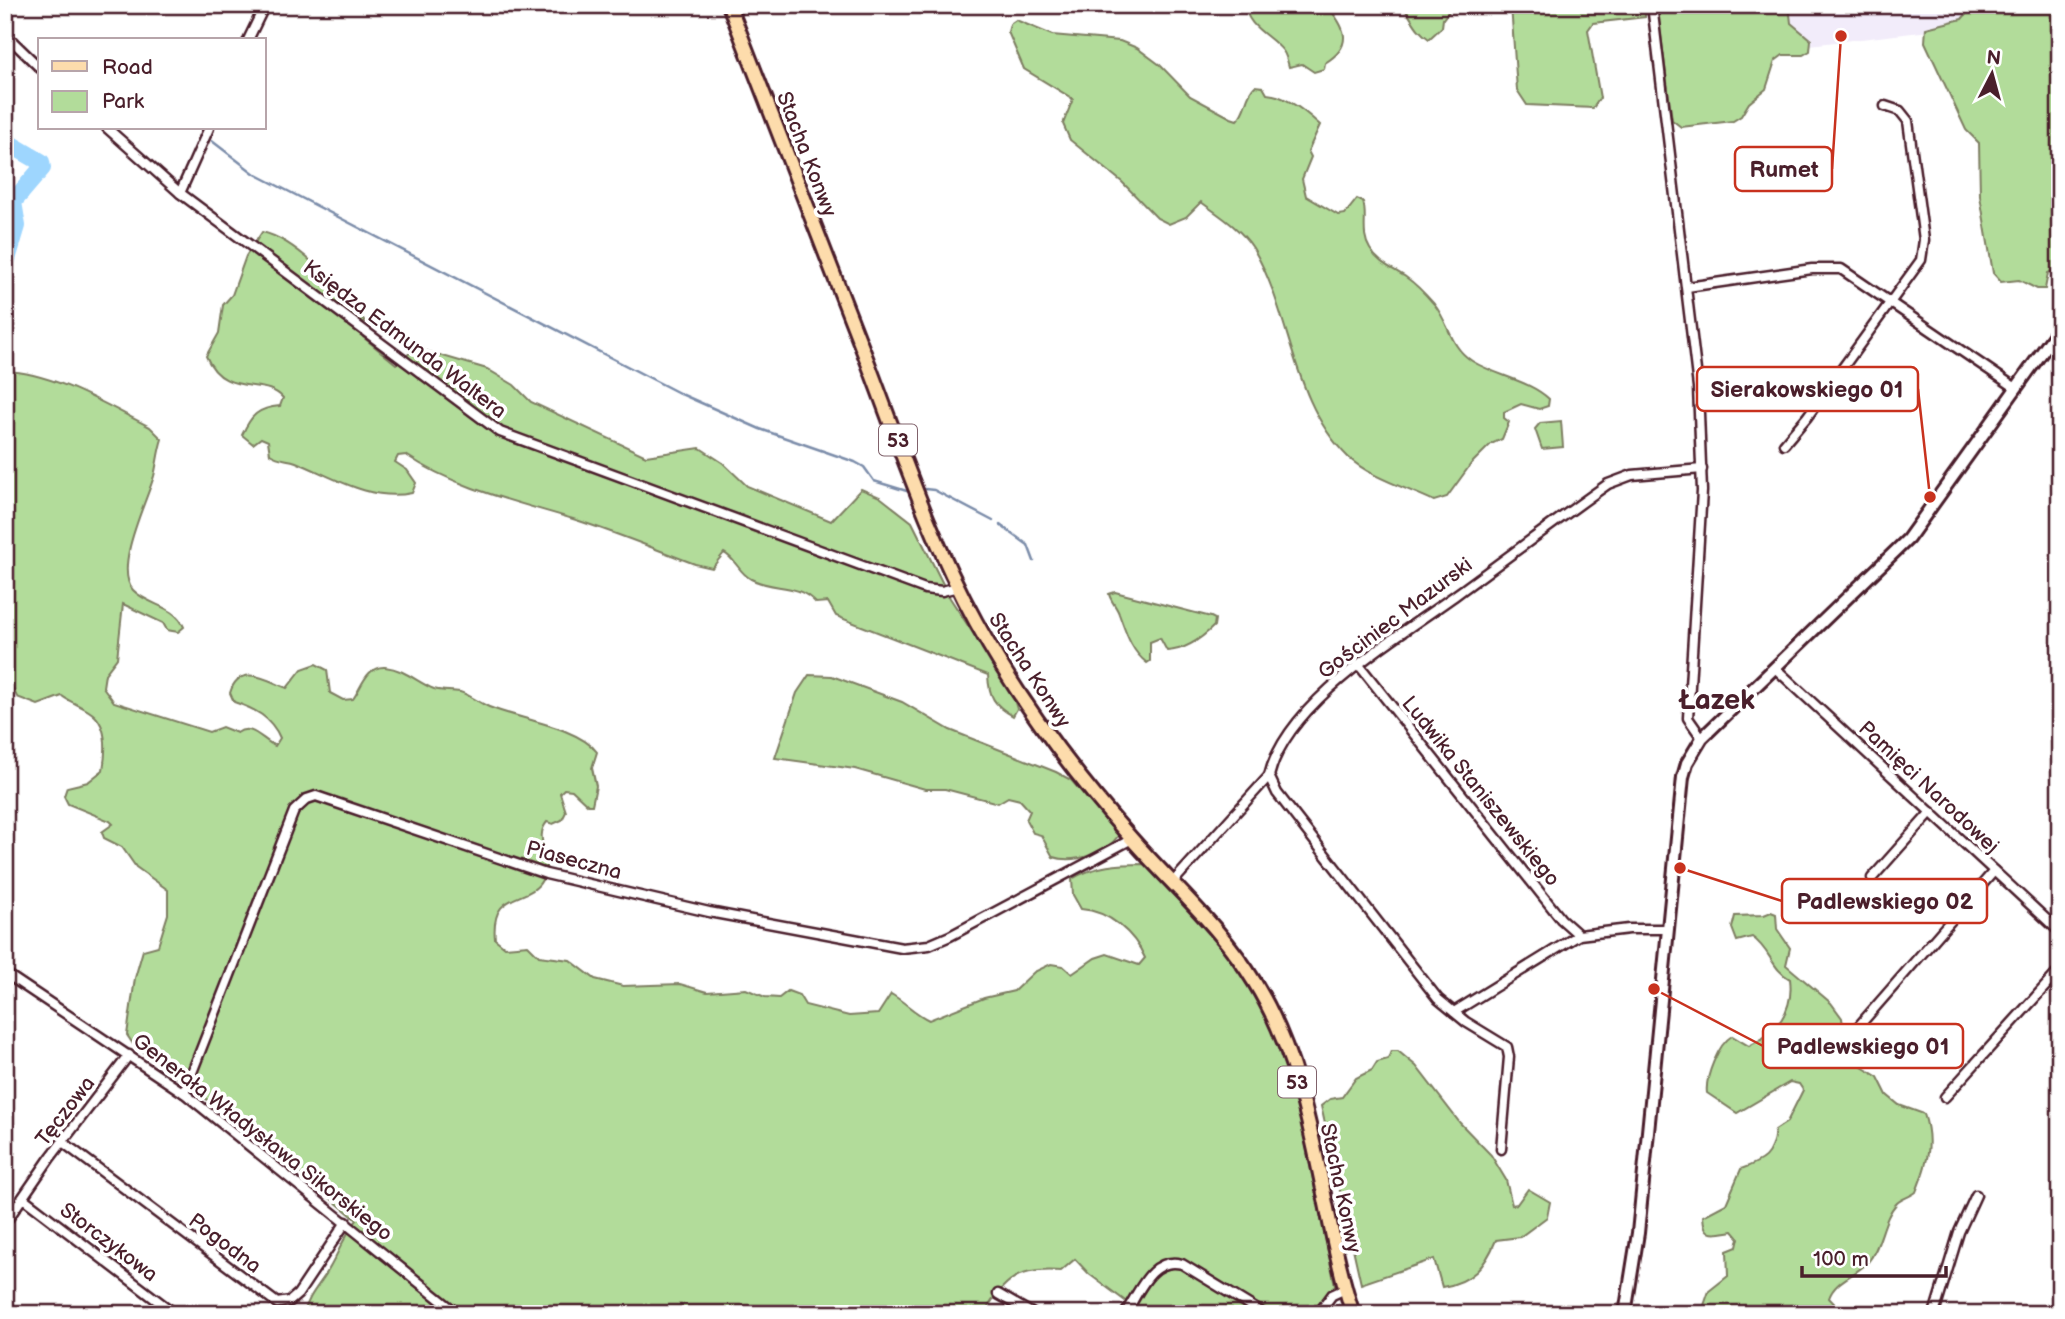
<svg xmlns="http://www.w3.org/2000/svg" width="2065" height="1319" font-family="'Balsamiq Sans',sans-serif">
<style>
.built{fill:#f2ecfa}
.green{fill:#b2dc9a;stroke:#7e7e62;stroke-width:2}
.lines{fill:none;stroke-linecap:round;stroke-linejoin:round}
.stream{stroke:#7c8daa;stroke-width:2.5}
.river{stroke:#9ed6fe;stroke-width:18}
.street-casing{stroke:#4a1f2b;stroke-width:13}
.secondary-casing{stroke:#4a1f2b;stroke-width:16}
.primary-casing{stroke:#4a1f2b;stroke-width:18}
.street{stroke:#fff;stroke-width:8}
.secondary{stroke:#fff;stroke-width:10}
.primary{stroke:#fddcac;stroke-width:12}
.labels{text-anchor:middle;stroke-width:7;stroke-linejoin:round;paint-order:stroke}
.shield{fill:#fff;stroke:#80626b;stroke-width:2}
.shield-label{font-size:19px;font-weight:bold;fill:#4a1f2b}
.street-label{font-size:21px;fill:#4a1f2b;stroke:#fff}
.district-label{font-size:28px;font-weight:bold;fill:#4a1f2b;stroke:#fff}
.leader{fill:none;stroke:#c8321e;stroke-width:2.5}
.callout-dot{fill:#c8321e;stroke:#fff;stroke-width:2.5}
.callout{fill:#fff;stroke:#c8321e;stroke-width:2.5}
.callout-label{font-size:23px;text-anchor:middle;font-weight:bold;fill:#4a1f2b}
</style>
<rect width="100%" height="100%" fill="#fff"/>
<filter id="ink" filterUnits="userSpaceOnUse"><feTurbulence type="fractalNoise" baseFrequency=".0143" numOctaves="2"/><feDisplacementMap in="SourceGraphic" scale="14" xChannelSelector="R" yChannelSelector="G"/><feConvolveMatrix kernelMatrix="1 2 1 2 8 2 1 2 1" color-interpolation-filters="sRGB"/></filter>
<g filter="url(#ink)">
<path class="built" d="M1787,5H1985L1989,24L1793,47Z"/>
<g class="green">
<path d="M1245,5H1326C1345,26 1355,45 1325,63L1324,69L1314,72L1302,64L1289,67C1288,63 1286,55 1283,51C1271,35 1247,28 1245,5Z"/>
<path d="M1401,5H1454L1443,19L1442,27L1429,39C1414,29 1412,16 1401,5Z"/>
<path d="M1511,5H1645V17L1593,23L1588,30L1600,98L1593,108L1527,105L1517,90Z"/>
<path d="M1657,5H1789L1791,23L1811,40L1810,51L1803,55H1783L1775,61L1766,89L1749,103L1741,116L1733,121L1681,127L1672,120Z"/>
<path d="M1974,5H2060V277L2053,271L2048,273L2045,289H2037L2019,280L2001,282L1993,273L1980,196L1979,143L1966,130L1925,42L1926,28L1962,19Z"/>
<path d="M1016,20L1052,35L1120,41L1137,48L1160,65L1190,96L1231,118L1237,120C1247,110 1245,95 1255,86L1263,87L1267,94C1286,95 1306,112 1320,125L1308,151L1311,157L1302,179L1306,196L1338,215L1345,214L1357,199L1363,202C1368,217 1360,233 1370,249C1379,264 1392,268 1407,278C1416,284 1427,296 1434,304C1450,324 1449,346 1472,361C1496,376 1529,380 1549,399L1548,406L1539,409L1521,404L1504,412V418L1509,422L1502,439L1491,444L1471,464L1447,497L1434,501C1407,488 1369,477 1348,457C1291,401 1292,314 1253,248C1241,229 1219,215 1201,202L1186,217L1169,224L1157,218L1122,182L1070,140L1063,124L1073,99L1024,69L1008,32L1010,24Z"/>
<path d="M262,232C298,240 343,291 364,320L363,337L396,364L416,348L487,369L514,385L531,402L646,456L700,448L723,463L747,486L831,521L861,489L880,497L912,522L950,598L1012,693L1017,709L1013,716C994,705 989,697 988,675L836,616L828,602L816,603C797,582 774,591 751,579C738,572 736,559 724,553L712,568L695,564C655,549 614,532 573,519C517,502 455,488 406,455L398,456L395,462L407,470L416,483L412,493C370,502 333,477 296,462C287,459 279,460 270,454L268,441L261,438L253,444L242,435C251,415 258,408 280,406L283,398C265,376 224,399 206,356L219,333L223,305L232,295L246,256Z"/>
<path d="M5,371C55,373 106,405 150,427L162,439C158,451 157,464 154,476C147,501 113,568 133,590C148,606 175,605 184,627L178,632L167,630L163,623L123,604L117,658L105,674L103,687L114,702L209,732L222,727L237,733C251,723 261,739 275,746L280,738C271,717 255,709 234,702L230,693C239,662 267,680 287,688L302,669L316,664L327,670L330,693L343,700L353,699C362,687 366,666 385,667C405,669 418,683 434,689C443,692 451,690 460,692C470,695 479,703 489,707C518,719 578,727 597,752L592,768L596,786L592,805H588L572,790L564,789L560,793L566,812L562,820L553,824L547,822C532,840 555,856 542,880C529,905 490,888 495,939L505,947L528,945L539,956L570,960L595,979L623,986L680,984L707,992L746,989L765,997L779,998L788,991L799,995L805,1005L849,1016L878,1014L891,994C905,1002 914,1013 929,1020L984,998L1014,991L1034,972L1051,964L1063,966L1072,974L1095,958L1107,954L1139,965L1145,958C1134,933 1109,911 1081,909L1073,895L1072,879C1095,865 1119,864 1145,864L1232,957L1262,1005L1278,1042L1300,1117L1335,1285L1312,1314H1133L1136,1309L1089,1274L1075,1259L1061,1271C1018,1268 1005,1278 984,1314H304C308,1295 320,1285 329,1269C339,1252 344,1235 357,1220L242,1126L133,1044L127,1035L135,978L143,950L158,946L168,914V890L136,867L122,847L104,838L102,832L113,824L110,821L68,804L64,796L67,787L88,782L103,770C106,753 108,729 95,716C88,708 71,703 62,696L38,705L17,697L5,672Z"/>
<path d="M1561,421L1563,447L1542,449L1535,429L1540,423Z"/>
<path d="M1115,592L1211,617L1215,619L1214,626C1201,639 1186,650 1167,651L1160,638L1150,642V661L1147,663C1131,651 1126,633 1119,614C1117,607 1111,602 1109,594Z"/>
<path d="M809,675L832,676L902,702L950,730L1056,772L1071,780L1119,835C1106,853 1075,864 1053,857L1041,835L1033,833L1026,820L1030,811L1020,800L1008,797L998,803L945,789H925L855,769L775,758L797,693Z"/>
<path d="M1771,912L1776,914L1777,929L1790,948L1786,965L1831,1003L1842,1018L1846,1049L1862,1067L1878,1077L1887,1095L1899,1105L1924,1114C1934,1144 1927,1164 1916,1192C1910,1197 1902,1198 1897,1203C1882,1219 1882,1246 1868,1262C1855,1276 1835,1280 1829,1298L1844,1314H1701L1709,1291L1728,1276L1727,1251L1737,1247L1739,1238L1733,1231C1715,1234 1704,1239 1703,1216L1726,1204L1741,1169C1763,1161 1772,1157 1775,1130L1787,1122L1803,1090L1799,1084L1790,1082L1737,1113L1707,1093C1705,1078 1718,1044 1732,1036L1749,1046C1777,1033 1794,1010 1790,979C1772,970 1770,949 1752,937L1737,941L1732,928L1735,916L1764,915Z"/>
<path d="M1391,1051H1398L1416,1066L1460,1123L1491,1155L1506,1180L1512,1205L1517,1204L1528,1189L1550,1202L1547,1217L1520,1237L1496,1240C1485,1267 1472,1282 1442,1287L1434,1259L1361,1284L1321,1106L1330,1099L1342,1097L1356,1078L1372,1070L1377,1062L1388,1059Z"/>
</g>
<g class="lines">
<g class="stream">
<path d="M212,141L255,174L681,394L760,429L855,462L864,467L874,481L910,492"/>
<path d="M925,489L934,490L993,521"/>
<path d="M1000,525L1028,545L1034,561"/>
</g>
<path class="river" d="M5,141L41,162L42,168L13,202L17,226L5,266"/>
<g class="street-casing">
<g id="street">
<path d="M1652,5L1698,387L1702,491L1688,718L1702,738"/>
<path d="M5,34L40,68"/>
<path d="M248,40L265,5"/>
<path d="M107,128L180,193L500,432L925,589L942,591L958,587"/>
<path d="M180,193L209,128"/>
<path d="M1687,287L1812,269H1841L2016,388"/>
<path d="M1784,444L1807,417L1921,260L1924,240L1908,121L1900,111L1885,106"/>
<path d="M1359,665L1561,919L1579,935"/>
<path d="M1775,668L2060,932"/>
<path d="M1269,776L1277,793L1438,999L1466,1022L1507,1047L1509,1057L1501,1149"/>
<path d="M1872,878L1931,812"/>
<path d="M1172,883L1269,776C1287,701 1398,637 1457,594C1508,557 1557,520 1608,484L1632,475L1702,469"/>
<path d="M5,973L184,1093L458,1314"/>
<path d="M1454,1012L1579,935L1629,929H1666"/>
<path d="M1858,1027L1994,871"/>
<path d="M184,1093L294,811L307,799L316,796L546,874L709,912L902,948L929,945L950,936L1132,839"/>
<path d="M1945,1097L2060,970"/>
<path d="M64,1143L277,1303L290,1301L298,1294L346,1222"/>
<path d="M23,1198L175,1314"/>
<path d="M5,1223L50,1158L129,1055"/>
<path d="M998,1294L1033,1314"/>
<path d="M1125,1314C1139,1292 1152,1256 1182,1264L1264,1314"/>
<path d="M1318,1314L1332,1295L1345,1289"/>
<path d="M1934,1314L1959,1232L1976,1195"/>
</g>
</g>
<g class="secondary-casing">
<path id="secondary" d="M1625,1314L1638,1233L1683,777L1687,763L1702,738L1908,539L2060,327"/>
</g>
<g class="primary-casing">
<path id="primary" d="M729,5C775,125 822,244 868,363C901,450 931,540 976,622C1018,699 1072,771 1130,837C1172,885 1222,928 1255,983C1316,1082 1318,1205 1353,1314"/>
</g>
<use href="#street" class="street"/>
<use href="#secondary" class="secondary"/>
<use href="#primary" class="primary"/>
</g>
</g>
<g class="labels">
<g class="shield">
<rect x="879" y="424.5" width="38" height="31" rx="5"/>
<rect x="1278" y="1066.5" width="38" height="31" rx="5"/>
</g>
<g class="shield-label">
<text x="898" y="447">53</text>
<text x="1297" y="1089">53</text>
</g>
<g class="street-label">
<text transform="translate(807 154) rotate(69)" y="7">Stacha Konwy</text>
<text transform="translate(405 339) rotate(37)" y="7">Księdza Edmunda Waltera</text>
<text transform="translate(1395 618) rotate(-37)" y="7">Gościniec Mazurski</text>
<text transform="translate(1030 670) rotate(57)" y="7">Stacha Konwy</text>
<text transform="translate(1929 787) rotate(43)" y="7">Pamięci Narodowej</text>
<text transform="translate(1481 791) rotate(51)" y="7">Ludwika Staniszewskiego</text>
<text transform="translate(574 860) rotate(15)" y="7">Piaseczna</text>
<text transform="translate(65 1111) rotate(-52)" y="7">Tęczowa</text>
<text transform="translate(263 1137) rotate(38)" y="7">Generała Władysława Sikorskiego</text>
<text transform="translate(1341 1188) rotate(78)" y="7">Stacha Konwy</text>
<text transform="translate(109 1242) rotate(37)" y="7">Storczykowa</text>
<text transform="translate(225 1243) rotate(37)" y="7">Pogodna</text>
</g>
<g class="district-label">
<text x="1717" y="709">Łazek</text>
</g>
</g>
<path class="leader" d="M1841 36L1832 169M1930 497L1918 389M1680 868L1782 901M1654 989L1763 1046"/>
<g class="callout-dot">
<circle cx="1841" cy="36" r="7"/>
<circle cx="1930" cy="497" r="7"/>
<circle cx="1680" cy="868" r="7"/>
<circle cx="1654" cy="989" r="7"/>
</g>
<g class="callout">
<rect x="1735" y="147" width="97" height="44" rx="7"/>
<rect x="1697" y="367" width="221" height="44" rx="7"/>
<rect x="1782" y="879" width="205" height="44" rx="7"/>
<rect x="1763" y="1024" width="200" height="44" rx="7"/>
</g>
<g class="callout-label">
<text x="1784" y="177">Rumet</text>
<text x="1807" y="397">Sierakowskiego 01</text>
<text x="1885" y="909">Padlewskiego 02</text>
<text x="1863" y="1054">Padlewskiego 01</text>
</g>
<rect width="2065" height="1319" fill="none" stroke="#fff" stroke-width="28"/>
<rect x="14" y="14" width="2037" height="1291" fill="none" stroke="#4a1f2b" stroke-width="2.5" filter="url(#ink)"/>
<rect x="38" y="38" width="228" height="91" fill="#ffffff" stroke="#b7a5aa" stroke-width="2"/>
<rect x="52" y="61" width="35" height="10" fill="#fddcac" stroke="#b7a5aa" stroke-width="2"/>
<text x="102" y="74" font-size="21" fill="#4a1f2b">Road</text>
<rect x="52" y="91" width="35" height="21" fill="#b2dc9a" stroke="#b7a5aa" stroke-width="2"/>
<text x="102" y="108" font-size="21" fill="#4a1f2b">Park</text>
<g transform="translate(1992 74) rotate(6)" stroke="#ffffff" stroke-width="5" paint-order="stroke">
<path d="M0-5L12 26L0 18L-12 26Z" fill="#4a1f2b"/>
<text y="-10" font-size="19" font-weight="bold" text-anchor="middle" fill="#4a1f2b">N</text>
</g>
<path d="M1802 1266v10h144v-10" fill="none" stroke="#4a1f2b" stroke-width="3.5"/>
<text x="1813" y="1266" font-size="21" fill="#4a1f2b" stroke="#ffffff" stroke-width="5" paint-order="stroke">100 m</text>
</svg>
